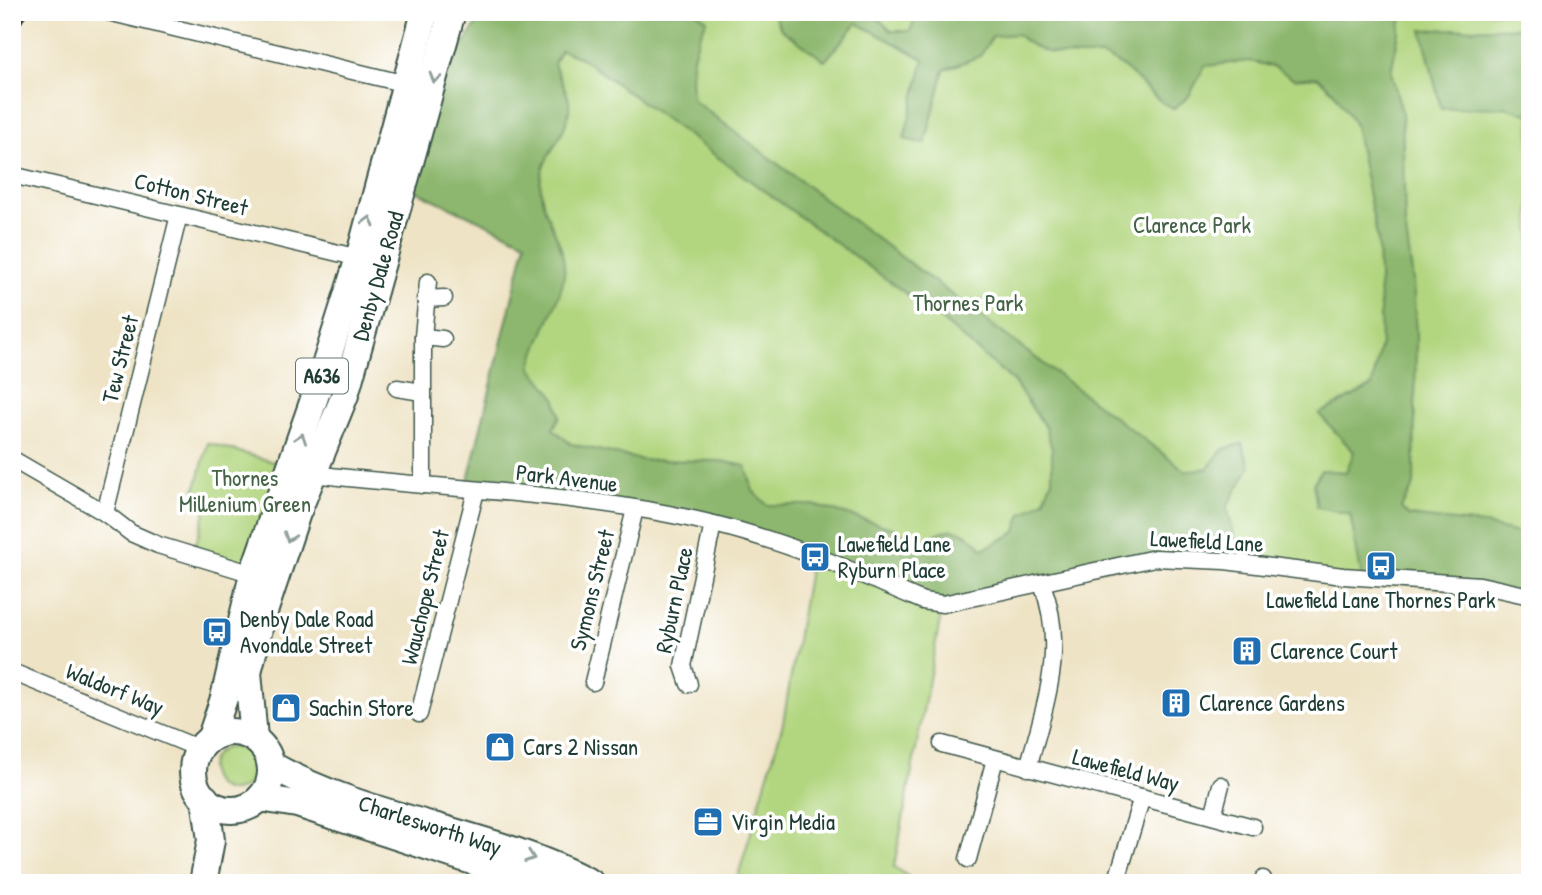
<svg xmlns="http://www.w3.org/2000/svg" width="1542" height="895" font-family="'Patrick Hand',sans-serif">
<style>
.green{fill:#b2d680;stroke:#688a5a;stroke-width:2}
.forest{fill:#8db76e;stroke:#567a51;stroke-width:2;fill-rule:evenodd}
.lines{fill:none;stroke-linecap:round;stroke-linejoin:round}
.minor-casing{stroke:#3e564a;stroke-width:19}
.primary-casing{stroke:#3e564a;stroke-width:30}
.minor{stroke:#fff;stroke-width:16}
.primary{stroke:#fff;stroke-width:26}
.rail{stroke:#1f3d34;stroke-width:5}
.oneway{stroke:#8f9e9a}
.labels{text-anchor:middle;stroke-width:7;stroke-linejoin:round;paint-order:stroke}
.shield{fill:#fff;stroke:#627771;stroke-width:2}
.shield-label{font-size:21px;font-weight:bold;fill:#1f3d34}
.street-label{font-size:23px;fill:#1f3d34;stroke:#fff}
.park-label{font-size:23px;fill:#446347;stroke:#fff}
.poi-label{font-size:23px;fill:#1f3d34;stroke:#fff;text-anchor:start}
</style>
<rect width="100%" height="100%" fill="#fff"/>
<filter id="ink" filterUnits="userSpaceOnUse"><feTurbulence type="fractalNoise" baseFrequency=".0143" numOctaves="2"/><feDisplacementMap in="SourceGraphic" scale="14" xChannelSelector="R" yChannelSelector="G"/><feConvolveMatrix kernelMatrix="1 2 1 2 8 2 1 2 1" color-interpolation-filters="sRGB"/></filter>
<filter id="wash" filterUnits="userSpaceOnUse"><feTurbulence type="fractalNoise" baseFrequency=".00686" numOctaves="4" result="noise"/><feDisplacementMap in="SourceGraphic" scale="28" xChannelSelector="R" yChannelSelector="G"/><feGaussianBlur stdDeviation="1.57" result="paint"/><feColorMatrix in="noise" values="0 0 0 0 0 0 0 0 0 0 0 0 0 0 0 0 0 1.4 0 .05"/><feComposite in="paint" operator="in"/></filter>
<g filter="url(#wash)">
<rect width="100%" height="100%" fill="#eee3c5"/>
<g class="green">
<path d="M484,12H1530V596L1155,558L943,604L894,867L918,883H736L783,723L812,552L713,524L466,489L526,242L426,196L448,107Z"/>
<path d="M208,443L291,467L253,574L194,550L210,496L195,491Z"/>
<circle cx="232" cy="769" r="22"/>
</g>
<g class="forest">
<path d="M484,12H696L707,20C693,47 688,69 693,100L1186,471L1208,468L1223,449L1242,444L1250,467L1227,507L1241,563L1155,558L943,604L713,524L466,489L526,242L403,185L446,72ZM561,50L581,58L937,316L1013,381L1046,428L1052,449V479L1044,500L1022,514L1015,533L983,549C960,523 947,526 920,543L892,528L814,505H767L753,491L746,466L721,461L642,460L571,444L553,429L560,416L555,397L531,367C538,338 561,302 564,275C568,240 536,213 541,177C544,152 572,131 569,102C568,90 557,76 554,63Z"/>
<path d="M772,12H872L891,31H910L918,12H1403L1391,72L1402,112L1405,224L1413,281L1416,334L1414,485L1401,508L1408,516L1481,524L1530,536V596L1362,578L1350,514L1317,507L1313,484L1321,470L1346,472L1354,452L1319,414L1372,386L1381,343L1378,242L1355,125L1334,92L1317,77L1294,79L1274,67L1250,61L1205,66L1189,96L1174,109C1147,97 1132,66 1104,57C1098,55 1089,56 1082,56C1057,56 1035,52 1017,34L993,36L980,56L944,70L925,144L904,139L924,59L857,23L825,61L781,29Z"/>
<path d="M1530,27V115L1505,107L1441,109L1422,30Z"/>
</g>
</g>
<g filter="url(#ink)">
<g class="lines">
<g class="minor-casing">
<g id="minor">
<path d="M108,12L406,84"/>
<path d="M12,175L359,258"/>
<path d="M425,299L444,298"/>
<path d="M423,337L443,339"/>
<path d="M397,388L422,392"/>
<path d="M12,459L105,513L131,533L158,545L253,574"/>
<path d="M313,474C446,490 583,492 714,524C787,542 854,571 923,601L943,604L1155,558L1225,561L1343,576L1480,585L1530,596"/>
<path d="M423,485V337L428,282"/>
<path d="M105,513L179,215"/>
<path d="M12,672L200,749"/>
<path d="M593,682L635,509"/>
<path d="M689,684L683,666L713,524"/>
<path d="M419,714L476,491"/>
<path d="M942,744L1253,827"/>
<path d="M1028,768C1045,704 1067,649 1042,584"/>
<path d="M1213,816L1221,785"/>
<path d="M968,859L995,759"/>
<path d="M1116,883L1142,797"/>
<path d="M1262,883L1263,879"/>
</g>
</g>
<g class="primary-casing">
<g id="primary">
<circle cx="232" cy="771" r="39"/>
<path d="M211,737L224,698L253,574L319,385L359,258L425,12"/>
<path d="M254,738L248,672L261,621L297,513L345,395L452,12"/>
<path d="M271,765C370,821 490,830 591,883"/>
<path d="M260,798L297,804L540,883"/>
<path d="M203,883L211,840L205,798"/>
</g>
</g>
<use href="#minor" class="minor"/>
<use href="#primary" class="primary"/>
<path class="rail" d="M12,34L26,12"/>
</g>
<defs><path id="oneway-chevron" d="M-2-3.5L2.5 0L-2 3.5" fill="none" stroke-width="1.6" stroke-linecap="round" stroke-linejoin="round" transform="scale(1.75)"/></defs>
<g class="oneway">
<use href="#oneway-chevron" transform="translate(435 78) rotate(105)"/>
<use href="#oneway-chevron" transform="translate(369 221) rotate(-75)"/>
<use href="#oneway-chevron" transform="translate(301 438) rotate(-71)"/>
<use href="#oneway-chevron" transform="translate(289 537) rotate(109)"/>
<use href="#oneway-chevron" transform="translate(530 857) rotate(19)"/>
</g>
</g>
<defs>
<g id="bus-square" transform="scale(1.575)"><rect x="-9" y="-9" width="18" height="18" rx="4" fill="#1f6fb2" stroke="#fff"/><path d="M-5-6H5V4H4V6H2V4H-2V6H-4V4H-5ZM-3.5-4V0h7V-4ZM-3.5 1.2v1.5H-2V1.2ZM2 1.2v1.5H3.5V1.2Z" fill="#fff"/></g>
<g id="building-square" transform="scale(1.575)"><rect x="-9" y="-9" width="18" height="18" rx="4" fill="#1f6fb2" stroke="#fff"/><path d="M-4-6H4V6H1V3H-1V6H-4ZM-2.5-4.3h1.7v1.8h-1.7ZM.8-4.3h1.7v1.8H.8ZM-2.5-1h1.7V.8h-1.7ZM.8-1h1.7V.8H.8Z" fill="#fff"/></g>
<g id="shop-square" transform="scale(1.575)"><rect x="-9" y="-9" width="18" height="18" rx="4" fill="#1f6fb2" stroke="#fff"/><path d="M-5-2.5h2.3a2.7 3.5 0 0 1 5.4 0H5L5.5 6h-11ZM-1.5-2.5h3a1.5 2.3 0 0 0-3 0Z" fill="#fff"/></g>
<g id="office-square" transform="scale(1.575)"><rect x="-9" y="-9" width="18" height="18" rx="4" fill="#1f6fb2" stroke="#fff"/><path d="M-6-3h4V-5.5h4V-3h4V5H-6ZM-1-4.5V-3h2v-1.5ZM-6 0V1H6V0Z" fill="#fff"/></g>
</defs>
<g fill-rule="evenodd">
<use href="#bus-square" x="815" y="557"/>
<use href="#bus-square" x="1381" y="566"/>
<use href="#bus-square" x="217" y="632"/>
<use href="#building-square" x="1247" y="651"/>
<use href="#building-square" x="1176" y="703"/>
<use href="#shop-square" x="286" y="708"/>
<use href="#shop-square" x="500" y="747"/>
<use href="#office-square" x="708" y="822"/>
</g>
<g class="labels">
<rect class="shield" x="296" y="358.5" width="52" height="35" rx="5"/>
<g class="shield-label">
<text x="322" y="383">A636</text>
</g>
<g class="street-label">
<text transform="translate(191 194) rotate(14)" y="8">Cotton Street</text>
<text transform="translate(378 276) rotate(-74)" y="8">Denby Dale Road</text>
<text transform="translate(120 359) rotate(-76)" y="8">Tew Street</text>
<text transform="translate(567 478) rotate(7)" y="8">Park Avenue</text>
<text transform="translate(1207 541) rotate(3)" y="8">Lawefield Lane</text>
<text transform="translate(592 590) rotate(-76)" y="8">Symons Street</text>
<text transform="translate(425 597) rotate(-76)" y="8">Wauchope Street</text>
<text transform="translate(674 600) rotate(-78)" y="8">Ryburn Place</text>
<text transform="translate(115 689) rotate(22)" y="8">Waldorf Way</text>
<text transform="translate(1126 770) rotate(15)" y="8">Lawefield Way</text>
<text transform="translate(430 825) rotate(18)" y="8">Charlesworth Way</text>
</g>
<g class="park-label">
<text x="1192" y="233">Clarence Park</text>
<text x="968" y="311">Thornes Park</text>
<text x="245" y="486">Thornes<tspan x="245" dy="26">Millenium Green</tspan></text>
</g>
<g class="poi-label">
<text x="838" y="552">Lawefield Lane<tspan x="838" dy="26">Ryburn Place</tspan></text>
<text x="1381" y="608" text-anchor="middle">Lawefield Lane Thornes Park</text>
<text x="240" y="627">Denby Dale Road<tspan x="240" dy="26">Avondale Street</tspan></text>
<text x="1270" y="659">Clarence Court</text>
<text x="1199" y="711">Clarence Gardens</text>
<text x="309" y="716">Sachin Store</text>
<text x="523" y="755">Cars 2 Nissan</text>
<text x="731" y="830">Virgin Media</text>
</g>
</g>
<rect width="1542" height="895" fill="none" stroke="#fff" stroke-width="42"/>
</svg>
